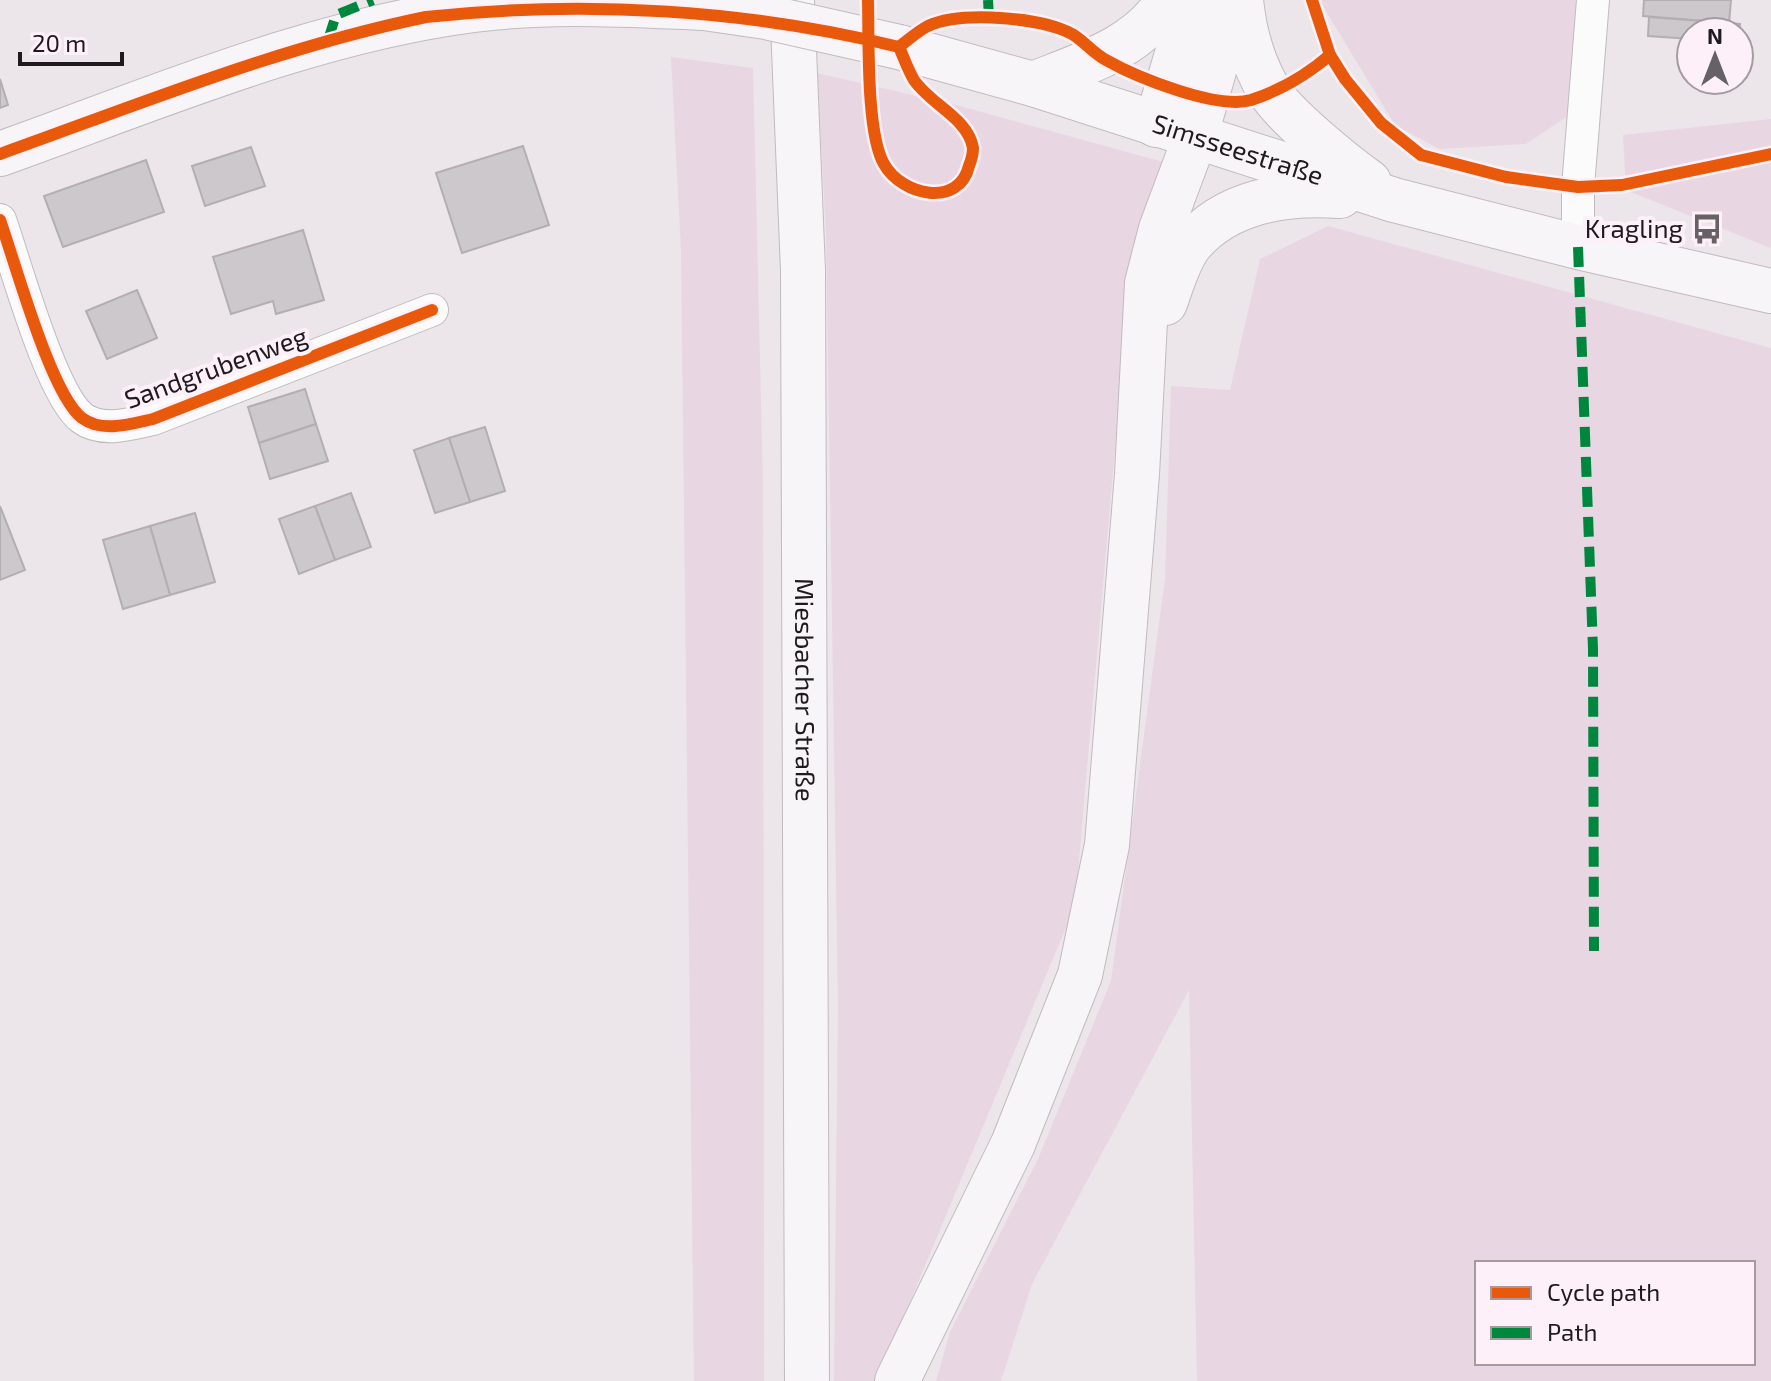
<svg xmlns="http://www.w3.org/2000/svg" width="1771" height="1381" font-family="'Exo 2',sans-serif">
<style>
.green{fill:#e9d6e3;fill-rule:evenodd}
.building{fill:#cdc8cb;stroke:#b3aeb1;stroke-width:2}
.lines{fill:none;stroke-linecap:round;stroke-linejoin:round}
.street-casing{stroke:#bfbbbe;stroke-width:34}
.secondary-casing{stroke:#bfbbbe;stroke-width:46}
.street{stroke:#fcfbfc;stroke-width:32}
.secondary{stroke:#f8f5f8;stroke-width:44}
.secondary-bridge-casing{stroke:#bfbbbe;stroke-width:46;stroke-linecap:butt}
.secondary-bridge{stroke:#f8f5f8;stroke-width:44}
.quiet{stroke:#00873e;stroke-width:10;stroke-dasharray:20 10;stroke-linecap:butt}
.cycleway-casing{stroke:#fdf0f8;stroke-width:17}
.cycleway{stroke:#e8590c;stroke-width:12}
.labels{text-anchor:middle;stroke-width:8;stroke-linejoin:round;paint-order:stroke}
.street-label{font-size:26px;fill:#1e1a1d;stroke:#fdf0f8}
.poi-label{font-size:26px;fill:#1e1a1d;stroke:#fdf0f8;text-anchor:end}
</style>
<rect width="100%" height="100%" fill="#ece6ea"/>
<g class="green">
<path d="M1319,0H1577L1568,116L1526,144L1439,149L1395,125Z"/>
<path d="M671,57L753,68L763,487L764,1381H694L681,251Z"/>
<path d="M817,73L956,105L1167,163L1122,368L1075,906L877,1381H834L838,1006L826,234Z"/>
<path d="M1771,119V248L1626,190L1623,135Z"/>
<path d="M1328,226L1771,348V1381H1197L1189,990L1032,1284L1001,1381H936L950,1332L1038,1159L1111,981L1165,578L1171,386L1230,390L1260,259ZM1477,1263H1753V1363H1477Z"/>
</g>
<g class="building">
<path d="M1644,0H1731L1729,23L1643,16Z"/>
<path d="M1649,17L1740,24L1739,37V32H1691V39L1648,36Z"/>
<path d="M0,79L8,105L0,108Z"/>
<path d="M523,146L549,225L462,253L436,173Z"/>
<path d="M251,147L265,186L205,206L192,166Z"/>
<path d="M146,160L164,212L63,247L44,196Z"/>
<path d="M303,230L324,300L276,314L273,301L231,314L213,257Z"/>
<path d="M137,290L157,338L107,359L86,311Z"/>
<path d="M305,389L316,424L259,443L248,407Z"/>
<path d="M316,424L328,461L270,479L259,443Z"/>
<path d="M485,427L505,491L470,502L449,438Z"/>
<path d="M449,438L470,502L435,513L414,450Z"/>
<path d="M351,493L371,547L335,560L315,506Z"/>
<path d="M0,506L25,570L0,580Z"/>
<path d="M315,506L335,560L299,574L279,519Z"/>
<path d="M195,513L215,582L170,595L150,526Z"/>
<path d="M150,526L170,595L123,609L103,540Z"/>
</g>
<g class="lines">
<g class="street-casing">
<g id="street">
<path d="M0,220C15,262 51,395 82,418C102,433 131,424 153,419L432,310"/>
<path d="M1578,247V187L1593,0"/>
</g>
</g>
<g class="secondary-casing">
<g id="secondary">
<path id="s1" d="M792,0L803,271L807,1381"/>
<path d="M1241,0C1244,30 1253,63 1268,89C1283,115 1344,164 1369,182"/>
<path id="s2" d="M899,47L1033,84L1394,200L1578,247L1771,291"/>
<path d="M1033,84C1083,64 1139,48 1168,0"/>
<path d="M1156,125L1193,0"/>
<path d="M0,154C154,99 311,31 474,10C550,0 627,5 704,8"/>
<path d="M1165,303C1172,284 1178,261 1190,245C1226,201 1286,192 1340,196"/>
<path d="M897,1381L1013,1144L1080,975L1107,845L1137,474L1147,283L1161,229L1195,138L1234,0"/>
</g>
</g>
<use href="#street" class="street"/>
<use href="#secondary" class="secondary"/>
<g class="secondary-bridge-casing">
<path id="secondary-bridge" d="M704,8L766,17L899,47"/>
</g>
<use href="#secondary-bridge" class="secondary-bridge"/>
<g class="quiet">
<path d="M988,0L989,17"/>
<path d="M328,40L336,15L373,0"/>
<path d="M1578,247L1593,649L1594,951"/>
</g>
<g class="cycleway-casing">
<g id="cycleway">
<path d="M868,0C869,38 866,133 884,164C902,196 959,208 969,166C971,161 973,154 973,148C968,118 931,105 914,80C908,70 904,58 899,47"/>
<path d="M1312,0L1330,55L1345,79L1381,123L1421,155L1506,177L1578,187L1622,185L1771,154"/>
<path d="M899,47C908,40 918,31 928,26C961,11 1040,17 1072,34C1084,41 1093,53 1106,60C1136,77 1217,110 1251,100C1279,91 1308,74 1330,55"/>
<path d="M0,154C140,104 280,47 426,17C583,0 745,9 899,47"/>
<path d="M0,220C15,262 51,395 82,418C102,433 131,424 153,419L432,310"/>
</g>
</g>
<use href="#cycleway" class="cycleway"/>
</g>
<defs>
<g id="bus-bare" transform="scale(2.4)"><path d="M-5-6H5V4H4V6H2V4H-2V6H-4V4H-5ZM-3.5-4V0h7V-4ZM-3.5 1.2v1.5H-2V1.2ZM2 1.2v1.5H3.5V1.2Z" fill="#666165" stroke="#fdf0f8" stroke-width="2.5" paint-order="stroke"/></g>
</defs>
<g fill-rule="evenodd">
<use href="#bus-bare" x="1707" y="229"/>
</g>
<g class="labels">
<g class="street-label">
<text dy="9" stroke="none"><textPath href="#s2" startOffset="354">Simsseestraße</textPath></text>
<text transform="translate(216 368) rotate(-20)" y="9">Sandgrubenweg</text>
<text dy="9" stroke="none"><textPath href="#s1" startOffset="690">Miesbacher Straße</textPath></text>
</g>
<g class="poi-label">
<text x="1683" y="238">Kragling</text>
</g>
</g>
<rect x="1475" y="1261" width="280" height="104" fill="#fdf0f8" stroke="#a49aa0" stroke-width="2"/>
<rect x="1491" y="1287" width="40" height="12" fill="#e8590c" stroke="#a49aa0" stroke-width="2"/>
<text x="1547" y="1301" font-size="24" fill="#1e1a1d">Cycle path</text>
<rect x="1491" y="1327" width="40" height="12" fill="#00873e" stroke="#a49aa0" stroke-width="2"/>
<text x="1547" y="1341" font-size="24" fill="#1e1a1d">Path</text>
<g transform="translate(1715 56)"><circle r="38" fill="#fdf0f8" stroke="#a49aa0" stroke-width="2"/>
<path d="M0-6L14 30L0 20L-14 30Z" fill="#666165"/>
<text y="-12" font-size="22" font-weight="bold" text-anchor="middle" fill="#1e1a1d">N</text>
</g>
<path d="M20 52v12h102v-12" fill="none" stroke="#1e1a1d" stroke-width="4"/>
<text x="32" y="52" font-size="24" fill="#1e1a1d" stroke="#fdf0f8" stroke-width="6" paint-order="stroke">20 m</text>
</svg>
